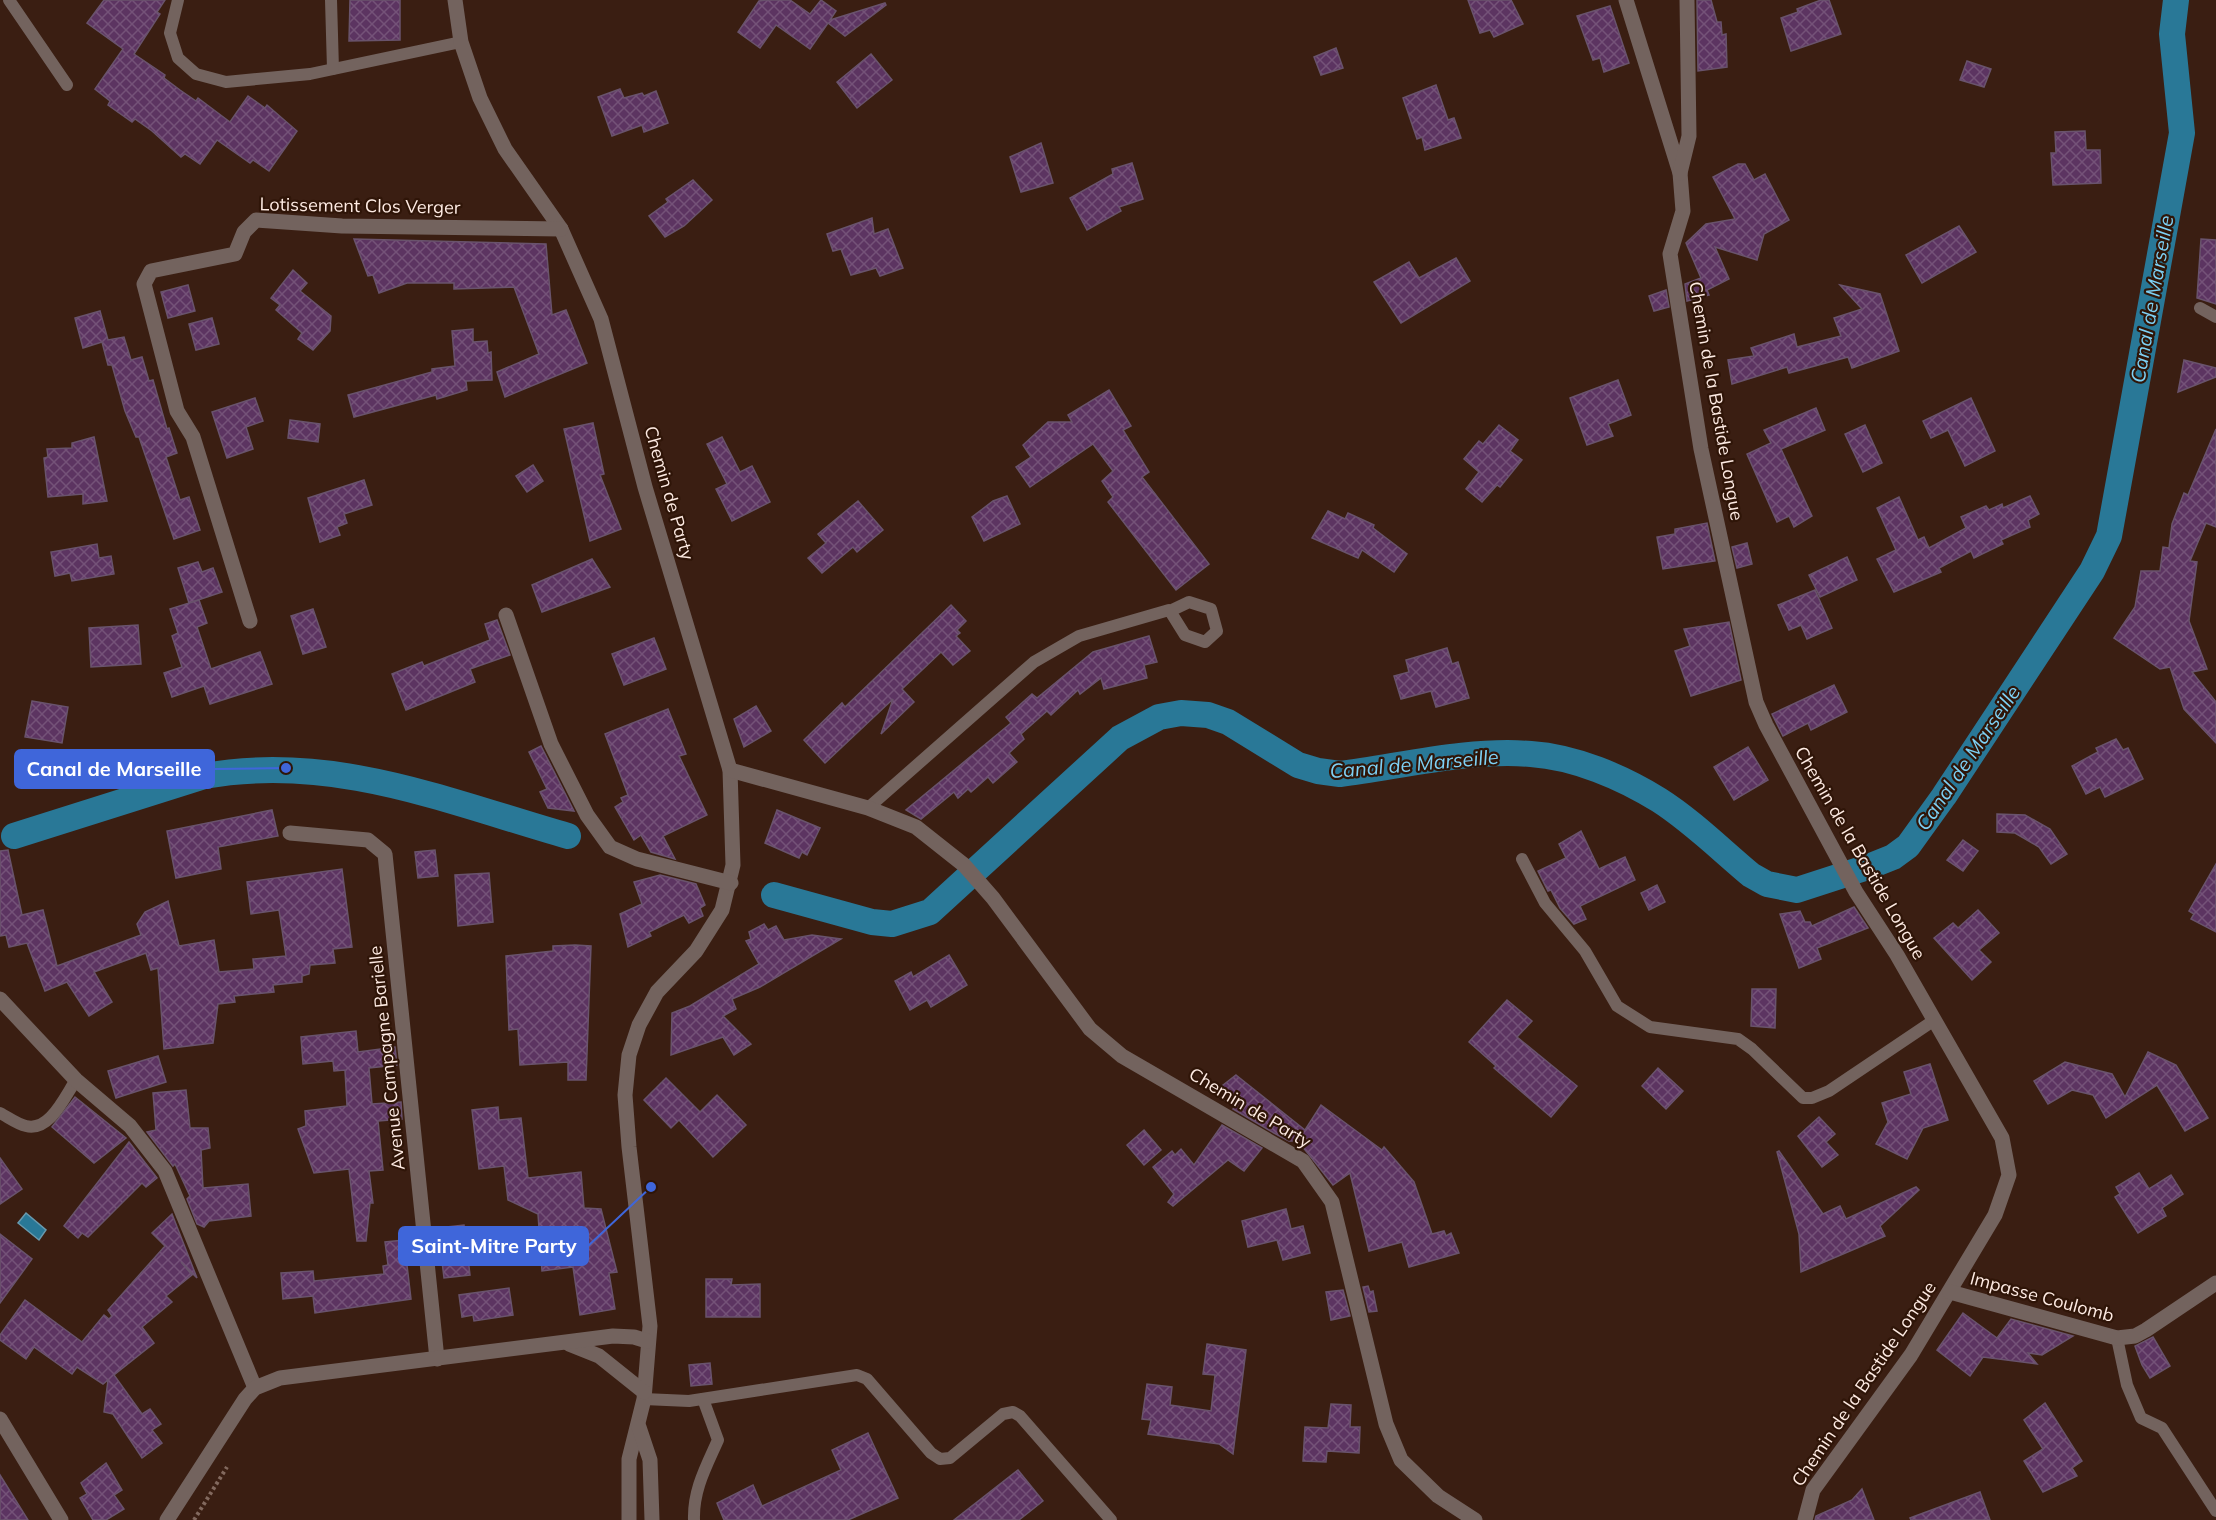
<svg xmlns="http://www.w3.org/2000/svg" width="2216" height="1520" font-family="Mulish,sans-serif">
<style>
.water{fill:#297897;stroke:#699aae;stroke-width:1.5}
.lines{fill:none;stroke-linecap:round;stroke-linejoin:round}
.canal{stroke:#297897;stroke-width:26}
.building{fill:url(#building-cross-hatch);stroke:#69536c;stroke-width:1.5}
.path{stroke:#82695e;stroke-width:4;stroke-dasharray:3 3;stroke-linecap:butt}
.lane{stroke:#73635e;stroke-width:12}
.street{stroke:#73635e;stroke-width:15}
.labels{text-anchor:middle;stroke-width:4.5;stroke-linejoin:round;paint-order:stroke}
.street-label{font-size:18px;fill:#feebe3;stroke:#2f1508}
.water-label{font-size:20px;font-style:italic;fill:#7ed1f5;stroke:#2f1508}
.leader{fill:none;stroke:#3f66da;stroke-width:2}
.callout-dot{fill:#3f66da;stroke:#2f1508;stroke-width:2}
.callout{fill:#3f66da;stroke:#3f66da;stroke-width:2}
.callout-label{font-size:20px;text-anchor:middle;font-weight:bold;fill:#fff}
</style>
<defs>
<pattern id="building-cross-hatch" width="8" height="8" patternUnits="userSpaceOnUse" patternTransform="scale(1.5)"><rect width="8" height="8" fill="#5c3461"/><path d="M0 0l8 8M0 8l8-8" fill="none" stroke="#745278"/></pattern>
</defs>
<rect width="100%" height="100%" fill="#3a1e12"/>
<path class="water" d="M26,1213L46,1230L39,1240L18,1223Z"/>
<g class="lines">
<g class="canal">
<path d="M14,836L204,776C333,753 446,801 568,836"/>
<path d="M774,895L872,922L892,924L930,912L1120,738L1159,717L1181,713L1208,715L1228,722L1298,765L1318,771L1340,774C1402,766 1468,749 1531,754C1575,757 1622,777 1659,800C1692,821 1721,850 1751,875L1767,884L1797,890L1868,867L1893,857L1908,846L1944,796L2092,571L2109,536L2182,133L2172,34L2176,0"/>
</g>
</g>
<g class="building">
<path d="M104,0H165L157,12L160,14L134,54L165,75L164,78L180,90L196,101L198,98L230,122L248,96L265,108L267,105L297,131L269,171L253,160L250,163L217,140L200,164L185,154L181,157L152,131L135,119L132,122L108,105L110,101L95,89L123,49L87,23Z"/>
<path d="M350,0H400V40L349,41Z"/>
<path d="M766,0H790L810,14L821,0L836,11L830,20L885,3L886,5L845,36L828,23L810,49L776,25L760,48L738,32L759,1Z"/>
<path d="M1468,0H1511L1523,24L1494,37L1490,30L1480,33Z"/>
<path d="M1697,0H1711L1717,22H1721L1722,35L1726,34L1727,67L1698,71Z"/>
<path d="M1821,0H1829L1841,34L1791,51L1781,18L1798,12L1797,9Z"/>
<path d="M1610,6L1629,63L1604,72L1600,58L1593,60L1577,16Z"/>
<path d="M1336,48L1343,68L1321,75L1314,57Z"/>
<path d="M871,54L892,80L857,108L837,82Z"/>
<path d="M1967,61L1991,69L1984,87L1960,80Z"/>
<path d="M1436,85L1448,120L1454,118L1461,138L1425,150L1422,137L1417,139L1403,98Z"/>
<path d="M620,89L624,98L642,93L644,96L656,91L668,123L644,132L642,125L612,136L598,97Z"/>
<path d="M2085,131L2086,150H2100L2101,183L2053,185L2051,153H2056L2055,132Z"/>
<path d="M1041,143L1053,183L1021,192L1010,157Z"/>
<path d="M1132,163L1143,199L1119,207L1121,211L1087,230L1070,198L1113,174L1112,169Z"/>
<path d="M1738,164H1745L1754,180L1765,174L1789,220L1764,234L1757,260L1715,247L1729,279L1707,290L1709,295L1687,301L1685,284L1701,278L1686,243L1706,224L1735,219L1713,177Z"/>
<path d="M693,180L712,200L684,226L665,237L649,216L668,202L666,199Z"/>
<path d="M872,218L874,234L888,229L903,268L880,276L876,268L851,275L841,249L833,251L827,234Z"/>
<path d="M1959,226L1976,252L1922,283L1906,255Z"/>
<path d="M354,239L546,244L552,315L566,310L587,363L505,397L497,372L539,354L514,287L454,289V283H407L379,293L373,275L368,276Z"/>
<path d="M2201,239L2216,240V304L2197,298Z"/>
<path d="M1456,258L1470,281L1401,323L1374,282L1409,262L1419,278Z"/>
<path d="M293,270L307,283L300,291L331,316L330,331L313,350L298,339L302,333L276,310L280,305L271,298Z"/>
<path d="M188,285L195,311L168,318L161,292Z"/>
<path d="M1840,285L1880,294L1899,351L1852,368L1848,357L1789,373L1787,367L1732,384L1728,360L1754,356L1751,348L1794,334L1797,347L1841,336L1834,318L1862,309Z"/>
<path d="M1666,290L1669,307L1654,311L1649,296Z"/>
<path d="M100,311L108,340L124,337L131,360L142,357L149,381L153,380L167,429L169,428L177,453L166,457L180,500L189,497L200,530L174,539L139,437H136L125,411L112,365H108L102,342L83,348L75,318Z"/>
<path d="M212,318L219,344L196,350L189,324Z"/>
<path d="M473,329V342L487,341L488,353L491,352L492,380L466,381L467,390L437,399L436,395L354,417L348,395L432,372V369L455,366L452,331Z"/>
<path d="M2184,360L2216,368V377L2178,392Z"/>
<path d="M1618,380L1631,415L1608,424L1613,436L1587,445L1570,398Z"/>
<path d="M1109,390L1131,426L1123,430L1149,472L1142,477L1209,564L1176,590L1108,502L1113,497L1102,481L1113,471L1093,444L1030,487L1016,467L1031,457L1023,445L1048,422H1072L1068,415Z"/>
<path d="M255,398L263,421L246,427L253,449L227,458L212,412Z"/>
<path d="M1971,398L1995,451L1965,466L1948,430L1931,438L1923,421Z"/>
<path d="M1816,408L1825,430L1781,449L1812,516L1794,527L1789,516L1777,522L1747,454L1771,443L1764,430Z"/>
<path d="M290,420L320,424L318,442L288,438Z"/>
<path d="M593,423L604,474L600,475L621,529L590,541L564,429Z"/>
<path d="M1499,425L1518,440L1510,451L1522,460L1500,487L1497,485L1482,502L1466,489L1479,472L1464,459L1479,441L1483,444Z"/>
<path d="M1865,425L1882,463L1863,472L1845,434Z"/>
<path d="M2216,429V527L2206,523L2190,561L2197,562L2189,621L2207,669L2192,672L2216,702V743L2184,709L2170,667L2160,669L2114,638L2135,607L2141,571H2160L2163,547L2169,548L2172,524L2184,493L2188,495Z"/>
<path d="M94,437L107,501L83,504V494L48,497L44,458L48,457L47,449L72,448V443Z"/>
<path d="M722,437L740,472L752,466L770,502L732,521L716,489L727,484L707,444Z"/>
<path d="M533,465L543,481L527,492L516,476Z"/>
<path d="M364,480L372,505L344,514L347,523L337,527L340,535L320,542L308,498Z"/>
<path d="M1007,496L1020,524L984,541L972,517L993,501Z"/>
<path d="M2030,496L2039,514L2028,520L2030,527L2001,540L2003,544L1974,558L1971,551L1939,568L1941,572L1894,592L1877,559L1896,550L1877,508L1899,497L1918,540L1924,537L1929,548L1966,528L1961,517L1986,506L1989,510L2002,504L2003,508Z"/>
<path d="M858,501L883,530L857,552L853,547L822,573L808,558L826,543L818,534Z"/>
<path d="M1328,511L1345,519L1348,513L1374,525L1373,528L1407,554L1394,572L1362,550L1358,558L1312,538Z"/>
<path d="M1707,523L1715,561L1663,569L1657,537L1675,534V529Z"/>
<path d="M1747,543L1752,564L1737,568L1732,547Z"/>
<path d="M97,544L99,558L111,556L114,574L72,581L70,573L55,576L51,552Z"/>
<path d="M1847,557L1857,580L1820,597L1809,575Z"/>
<path d="M592,559L610,587L542,612L532,585Z"/>
<path d="M198,562L202,572L213,568L222,592L189,603L178,568Z"/>
<path d="M1815,590L1832,628L1807,639L1801,625L1789,630L1778,605Z"/>
<path d="M199,600L207,623L197,627L211,669L260,652L272,684L210,704L204,686L172,697L164,673L182,667L172,636L178,633L170,609Z"/>
<path d="M951,605L966,621L957,630L960,633L956,636L970,651L953,665L941,652L902,689L914,702L881,734L893,699L825,763L804,740L842,703L845,707Z"/>
<path d="M313,609L326,647L303,654L291,616Z"/>
<path d="M497,620L510,655L470,669L475,682L406,710L392,674L422,662L424,666L490,640L485,624Z"/>
<path d="M1729,622L1741,680L1691,696L1675,651L1690,646L1684,629Z"/>
<path d="M138,625L141,664L91,667L89,628Z"/>
<path d="M1149,636L1157,662L1144,665L1147,678L1104,689L1101,678L1080,694L1078,690L1051,715L1047,711L1021,734L1024,739L1009,753L1017,762L993,783L988,777L971,792L968,789L958,798L954,792L921,819L906,810L1011,723L1006,717L1032,694L1037,698L1093,652Z"/>
<path d="M654,638L666,669L624,685L612,654Z"/>
<path d="M1447,648L1452,664L1458,662L1469,698L1436,707L1431,691L1401,699L1394,676L1409,672L1406,660Z"/>
<path d="M1834,685L1847,712L1811,730L1808,723L1783,736L1772,714Z"/>
<path d="M32,701L68,707L62,743L25,737Z"/>
<path d="M756,706L771,731L744,747L734,719Z"/>
<path d="M668,709L686,754L679,756L707,815L663,836L675,859L651,852L641,835L634,840L615,807L623,802L621,798L628,795L605,734Z"/>
<path d="M2116,739L2123,750L2128,748L2143,779L2105,797L2100,787L2086,794L2072,766L2098,752L2096,748Z"/>
<path d="M541,746L542,748L574,811L548,808L540,792L547,789L529,752Z"/>
<path d="M1748,747L1768,780L1734,800L1714,767Z"/>
<path d="M272,810L278,836L218,847L221,869L176,878L167,831Z"/>
<path d="M777,810L820,828L807,855L802,852L799,858L765,843Z"/>
<path d="M1997,814L2025,815L2050,829L2067,854L2051,864L2039,847L2015,833L1997,832Z"/>
<path d="M1581,831L1599,869L1625,857L1635,880L1580,906L1586,919L1574,924L1560,908L1551,890L1548,891L1538,871L1566,858L1559,844Z"/>
<path d="M1963,840L1978,851L1963,871L1947,860Z"/>
<path d="M8,850L22,915L43,910L57,966L141,935L137,924L145,912L168,901L179,946L214,940L219,972L254,969L253,959L286,956L279,910L251,914L247,882L342,869L352,947L333,949L335,963L310,965L309,974L302,976V982L273,985L274,992L234,996L235,1002L218,1004L213,1043L164,1049L158,968L151,970L146,953L94,972L112,1002L89,1016L67,982L45,991L27,943L9,947L6,935L0,936V851Z"/>
<path d="M435,850L438,876L418,878L415,852Z"/>
<path d="M2216,864V932L2191,919L2194,914L2189,911Z"/>
<path d="M489,873L493,922L458,926L455,875Z"/>
<path d="M660,875L696,884L705,905L700,908L703,916L689,923L684,915L649,932L651,936L628,947L620,914L642,904L634,882Z"/>
<path d="M1657,885L1665,902L1649,910L1641,893Z"/>
<path d="M1854,907L1868,928L1817,948L1821,959L1799,968L1780,914L1800,911L1805,922H1810L1812,926Z"/>
<path d="M1978,910L1999,933L1979,950L1991,962L1972,980L1934,938L1953,923L1958,928Z"/>
<path d="M764,924L768,930L776,926L784,940L812,935L841,939L760,987L732,999L736,1009L723,1016L751,1044L734,1055L723,1037L671,1055L672,1013L690,1006L759,964L746,941L751,939L749,932Z"/>
<path d="M575,945L591,946L586,1080H568V1062L520,1065L518,1029L509,1030L506,956L553,951V946Z"/>
<path d="M949,955L967,985L931,1007L927,1000L910,1010L895,981L911,972L913,977Z"/>
<path d="M1752,989H1776L1775,1028L1751,1026Z"/>
<path d="M1507,1000L1532,1021L1517,1037L1577,1086L1551,1117L1494,1068L1496,1066L1469,1042Z"/>
<path d="M356,1031L358,1052L395,1047L397,1065L369,1068L372,1104L401,1102L402,1119L378,1121L383,1170L369,1171L373,1203H370L366,1241H357L349,1169L314,1173L298,1129L306,1126L305,1111L347,1106L345,1070L334,1071L333,1061L303,1064L301,1037Z"/>
<path d="M2148,1052L2176,1065L2208,1118L2185,1131L2157,1085L2106,1118L2093,1095L2072,1090L2048,1104L2034,1081L2065,1062L2112,1074L2125,1097Z"/>
<path d="M158,1056L166,1082L116,1098L108,1071Z"/>
<path d="M1930,1064L1948,1120L1923,1128L1907,1159L1876,1144L1888,1122L1882,1103L1911,1094L1904,1072Z"/>
<path d="M1658,1068L1683,1091L1666,1109L1642,1086Z"/>
<path d="M1236,1075L1305,1130L1321,1105L1382,1150L1384,1147L1414,1182L1432,1234L1444,1231L1446,1236L1451,1233L1459,1253L1409,1267L1402,1242L1369,1251L1350,1173L1333,1185L1298,1141H1289L1274,1133L1233,1109L1235,1106L1213,1093Z"/>
<path d="M666,1078L700,1112L717,1095L746,1125L713,1157L679,1120L671,1128L644,1100Z"/>
<path d="M186,1090L190,1128H208L210,1148L201,1150L203,1188L248,1184L251,1216L209,1221L204,1227L197,1224L187,1199L190,1196L175,1164L173,1166L147,1132L156,1130L153,1093Z"/>
<path d="M75,1097L126,1138L94,1163L52,1127Z"/>
<path d="M498,1107L499,1120L521,1118L528,1178L581,1172L584,1208L601,1209L617,1272L609,1273L615,1309L580,1315L573,1267L542,1271L538,1214L508,1200L504,1166L479,1169L472,1110Z"/>
<path d="M1819,1117L1835,1134L1826,1142L1838,1155L1822,1167L1798,1136Z"/>
<path d="M1222,1125L1262,1148L1244,1171L1228,1160L1173,1206L1168,1202L1174,1194L1153,1167L1172,1151L1175,1155L1181,1149L1194,1165Z"/>
<path d="M1144,1130L1161,1150L1144,1165L1127,1145Z"/>
<path d="M129,1142L157,1178L146,1187L142,1183L88,1237L82,1233L78,1238L64,1226Z"/>
<path d="M1779,1151L1823,1214L1840,1206L1846,1219L1916,1187L1919,1190L1880,1226L1885,1236L1801,1272L1799,1234L1777,1152Z"/>
<path d="M0,1158L22,1189L0,1204Z"/>
<path d="M2139,1173L2149,1189L2171,1175L2183,1194L2162,1208L2166,1216L2138,1233L2115,1197L2120,1194L2116,1187Z"/>
<path d="M1286,1209L1291,1229L1303,1226L1310,1253L1283,1260L1277,1240L1248,1247L1242,1221Z"/>
<path d="M172,1214L197,1278L181,1262L192,1275L166,1296L172,1302L142,1327L154,1343L114,1375L142,1414L150,1409L161,1424L152,1430L162,1443L142,1458L113,1414L104,1412L108,1380L103,1384L77,1367L72,1374L34,1347L26,1359L0,1340V1335L25,1300L82,1342L104,1315L109,1319L112,1316L108,1310L165,1246L152,1233Z"/>
<path d="M464,1225L470,1275L444,1278L438,1228Z"/>
<path d="M0,1234L32,1259L0,1303Z"/>
<path d="M404,1240L411,1299L315,1313L313,1296L283,1299L281,1273L313,1271L314,1281L384,1274L383,1266L388,1265L385,1242Z"/>
<path d="M706,1279H732L731,1285L760,1284V1317H706Z"/>
<path d="M1368,1286L1370,1292L1373,1291L1377,1311L1369,1312L1363,1287Z"/>
<path d="M509,1288L513,1315L474,1321L473,1315L462,1317L459,1295Z"/>
<path d="M1343,1290L1350,1316L1331,1320L1326,1292Z"/>
<path d="M1963,1313L1997,1338L2011,1319L2073,1336L2042,1355L2028,1353L2037,1364L1983,1357L1970,1376L1937,1350Z"/>
<path d="M2153,1337L2170,1366L2150,1378L2142,1365L2135,1346Z"/>
<path d="M1207,1344L1246,1350L1233,1454L1219,1444L1148,1434L1151,1420L1142,1419L1147,1384L1172,1387L1170,1405L1211,1411L1215,1375L1203,1374Z"/>
<path d="M710,1363L712,1384L691,1386L689,1365Z"/>
<path d="M2045,1403L2082,1461L2072,1468L2077,1476L2043,1492L2024,1461L2043,1449L2024,1420Z"/>
<path d="M1331,1404L1351,1405L1350,1427H1360L1359,1453L1327,1451L1326,1462L1303,1461L1305,1427L1328,1428Z"/>
<path d="M868,1433L898,1498L848,1520H724L717,1503L753,1485L762,1506L841,1470L832,1450Z"/>
<path d="M106,1463L122,1490L114,1495L124,1509L106,1520H93L80,1498L87,1494L81,1483Z"/>
<path d="M1018,1470L1043,1501L1019,1520H954Z"/>
<path d="M0,1475L28,1520H0Z"/>
<path d="M1862,1489L1874,1520H1815L1816,1516L1852,1500Z"/>
<path d="M1980,1492L1990,1520H1911L1910,1518Z"/>
</g>
<g class="lines">
<path class="path" d="M194,1520L227,1467"/>
<g class="lane">
<path d="M9,0L67,85"/>
<path d="M178,0L170,33L178,58L196,74L226,82L310,74L461,42"/>
<path d="M331,0L333,69"/>
<path d="M2200,308L2216,317"/>
<path d="M868,808L1034,662L1079,636L1169,610L1170,611L1185,635L1205,642L1217,631L1211,609L1189,602L1170,611"/>
<path d="M1522,859L1545,903L1585,951L1617,1006L1650,1027L1738,1039L1752,1049L1803,1098H1812L1829,1091L1933,1021"/>
<path d="M0,1113C8,1117 17,1124 26,1126C50,1132 65,1096 76,1080"/>
<path d="M2117,1338L2127,1385L2141,1418L2162,1428L2216,1511"/>
<path d="M644,1399L689,1401L857,1375L867,1379L931,1453L940,1459L950,1458L1003,1414L1013,1412L1020,1416L1111,1520"/>
<path d="M694,1520C693,1490 706,1467 718,1440L703,1399"/>
</g>
<g class="street">
<path d="M455,0L461,42L480,98L505,149L561,229L601,319L645,487L730,770L733,865L722,910L696,951L657,992L639,1025L629,1055L625,1095L629,1147L650,1326L644,1399L629,1459V1520"/>
<path d="M1626,0L1680,173L1683,211L1670,254L1701,449L1756,702L1766,725L1856,892L1897,955L2002,1138L2009,1175L1995,1215L1911,1355L1813,1490L1805,1520"/>
<path d="M1680,173L1689,136L1687,0"/>
<path d="M506,615L551,744L587,815L610,847L637,859L731,883"/>
<path d="M250,621L193,437L177,411L144,284L151,271L235,254L244,232L256,220L342,226L561,229"/>
<path d="M730,770L868,808L916,827L964,865L993,898L1090,1029L1122,1056L1303,1161L1332,1202L1386,1424L1401,1460L1438,1496L1475,1520"/>
<path d="M290,833L368,840L385,854L437,1359"/>
<path d="M0,999L76,1080L130,1126L165,1171L255,1388"/>
<path d="M1950,1292L2117,1338L2135,1336L2146,1330L2216,1283"/>
<path d="M569,1344L599,1356L644,1392"/>
<path d="M0,1419L61,1520"/>
<path d="M639,1427L650,1460L652,1520"/>
<path d="M167,1520L245,1399L255,1388L280,1378L613,1336L634,1337L647,1341"/>
</g>
</g>
<g class="labels">
<g class="street-label">
<text transform="translate(360 206) rotate(1)" y="6">Lotissement Clos Verger</text>
<text transform="translate(1716 401) rotate(80)" y="6">Chemin de la Bastide Longue</text>
<text transform="translate(669 493) rotate(74)" y="6">Chemin de Party</text>
<text transform="translate(1860 853) rotate(60)" y="6">Chemin de la Bastide Longue</text>
<text transform="translate(387 1058) rotate(-96)" y="6">Avenue Campagne Barielle</text>
<text transform="translate(1250 1108) rotate(31)" y="6">Chemin de Party</text>
<text transform="translate(2042 1297) rotate(15)" y="6">Impasse Coulomb</text>
<text transform="translate(1864 1384) rotate(-56)" y="6">Chemin de la Bastide Longue</text>
</g>
<g class="water-label">
<text transform="translate(2152 299) rotate(-80)" y="7">Canal de Marseille</text>
<text transform="translate(1968 758) rotate(-56)" y="7">Canal de Marseille</text>
<text transform="translate(1414 764) rotate(-5)" y="7">Canal de Marseille</text>
</g>
</g>
<path class="leader" d="M286 768L214 769M651 1187L588 1246"/>
<g class="callout-dot">
<circle cx="286" cy="768" r="6"/>
<circle cx="651" cy="1187" r="6"/>
</g>
<g class="callout">
<rect x="15" y="750" width="199" height="38" rx="6"/>
<rect x="399" y="1227" width="189" height="38" rx="6"/>
</g>
<g class="callout-label">
<text x="114" y="776">Canal de Marseille</text>
<text x="494" y="1253">Saint-Mitre Party</text>
</g>
</svg>
